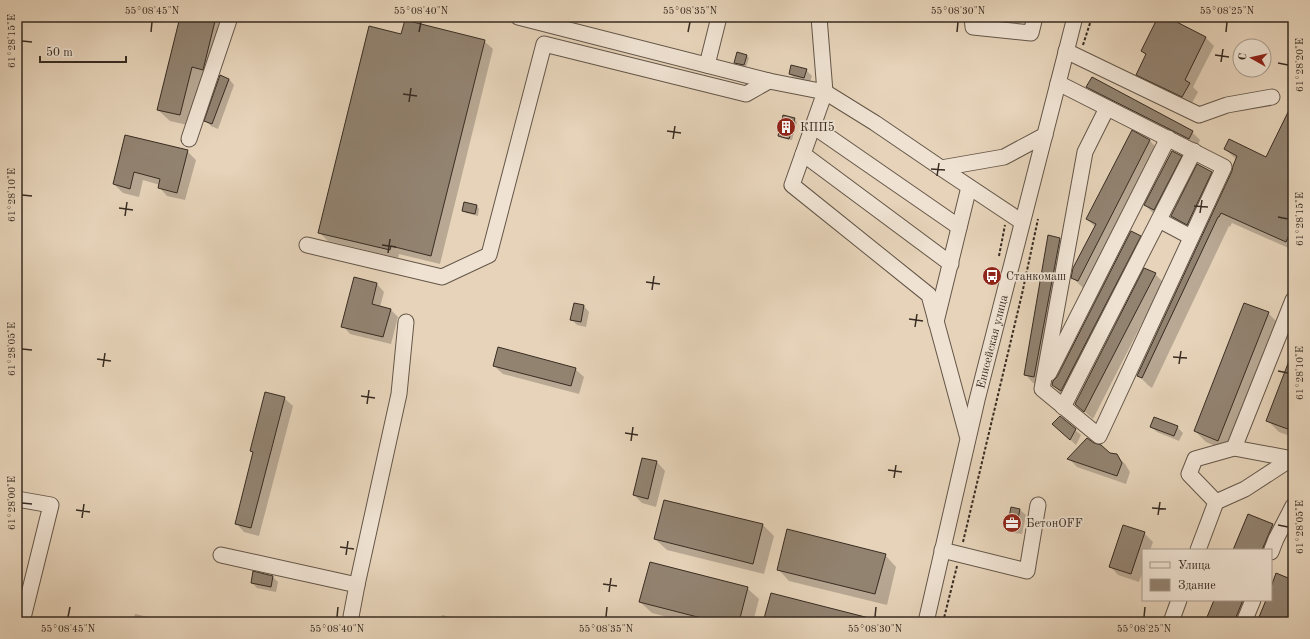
<svg xmlns="http://www.w3.org/2000/svg" width="1310" height="639" font-family="'Old Standard TT',serif">
<style>
.shadow{fill:#0003}
.building{fill:#928371;stroke:#382c22}
.lines{fill:none;stroke-linecap:round;stroke-linejoin:round}
.minor-casing{stroke:#645648;stroke-width:17}
.path{stroke:#382c22;stroke-width:2;stroke-dasharray:3 2;stroke-linecap:butt}
.minor{stroke:#efe2d2;stroke-width:15}
.ticks{fill:none;stroke:#382c22;stroke-width:1.5}
.labels{text-anchor:middle;stroke-width:3.5;stroke-linejoin:round;paint-order:stroke}
.poi-label{font-size:12px;fill:#382c22;stroke:#efe2d2;text-anchor:start}
.street-label{font-size:12px;fill:#382c22;stroke:#efe2d2}
.neatline{fill:none;stroke:#382c22;stroke-width:1.5}
.ticks-label{font-size:10px;text-anchor:middle;fill:#382c22}
</style>
<rect width="100%" height="100%" fill="#e6d3b9"/>
<filter id="stains"><feTurbulence type="fractalNoise" baseFrequency=".005" numOctaves="4"/><feColorMatrix values="0 0 0 0 .2 0 0 0 0 .09 0 0 0 0 .02 0 0 0 .5 -.17"/></filter>
<radialGradient id="worn" r=".72"><stop offset=".6" stop-color="#630" stop-opacity="0"/><stop offset="1" stop-color="#630" stop-opacity=".3"/></radialGradient>
<g class="shadow">
<path d="M181,17H230L192,126L170,121L158,110Z"/>
<path d="M1159,17H1165L1206,38L1214,46L1193,87L1198,92L1191,105L1145,83L1137,74L1147,56L1142,51Z"/>
<path d="M402,36L484,41L493,49L440,264L399,254L398,258L328,241L319,232Z"/>
<path d="M746,55L749,58L746,67L738,65L735,63Z"/>
<path d="M806,70L812,76L810,83L796,80L790,74Z"/>
<path d="M229,79L234,85L218,129L211,126L206,121Z"/>
<path d="M1088,87L1192,132L1200,140L1197,147L1096,96Z"/>
<path d="M1293,104V250L1232,223L1230,227L1229,226L1152,388L1149,386L1138,375L1233,171L1237,160L1225,149L1266,158Z"/>
<path d="M794,119L797,122L792,140L781,138L779,135Z"/>
<path d="M1132,132L1150,141L1161,152L1084,289L1072,277L1095,227L1087,219Z"/>
<path d="M126,136L187,151L196,160L185,200L167,196L159,187L160,185L143,180L139,197L123,193L114,184Z"/>
<path d="M1181,156L1189,165L1154,214L1145,205Z"/>
<path d="M1211,173L1220,181L1196,233L1181,224L1172,216Z"/>
<path d="M465,204L477,206L479,209L478,216L466,213L463,211Z"/>
<path d="M1140,236L1151,248L1064,397L1053,385Z"/>
<path d="M1060,239L1068,248L1042,385L1033,383L1025,374Z"/>
<path d="M1155,274L1163,282L1093,419L1076,404Z"/>
<path d="M377,284L384,292L380,307L390,309L398,317L391,344L350,334L343,326Z"/>
<path d="M575,304L584,306L589,312L586,327L577,325L571,319Z"/>
<path d="M1268,313L1280,325L1230,452L1206,442L1195,431Z"/>
<path d="M1293,356V437L1279,432L1267,420Z"/>
<path d="M494,366L575,369L584,377L579,394L503,374Z"/>
<path d="M284,398L293,406L259,536L244,532L236,523L254,454L251,451Z"/>
<path d="M1151,427H1177L1183,433L1179,441L1157,432Z"/>
<path d="M1059,430H1075L1081,435L1076,445Z"/>
<path d="M1110,454L1116,455L1125,464L1130,472L1126,484L1077,467L1069,459Z"/>
<path d="M657,462L665,471L656,507L642,503L634,495Z"/>
<path d="M1012,508L1020,510L1026,515L1022,534L1014,533L1008,527Z"/>
<path d="M763,525L774,536L764,574L667,550L655,539Z"/>
<path d="M1272,525L1278,531L1270,550H1234Z"/>
<path d="M1144,533L1153,542L1150,550H1143V571L1139,582L1118,575L1110,566Z"/>
<path d="M885,555L896,567L887,605L789,581L778,569Z"/>
<path d="M273,577L278,582L276,592L257,588L252,583Z"/>
<path d="M747,588L759,599L753,622H686L652,613L640,602Z"/>
<path d="M1215,600H1250L1241,622H1206Z"/>
<path d="M135,614L171,622H133Z"/>
<path d="M442,615L472,622H440Z"/>
</g>
<g class="building">
<path d="M180,17H216L203,70L192,67L180,115L157,110Z"/>
<path d="M1158,17H1167L1206,37L1185,80L1190,83L1182,97L1136,75L1146,54L1141,51Z"/>
<path d="M405,20L485,40L431,256L391,246L390,250L318,233L369,26L401,34Z"/>
<path d="M737,52L747,55L744,65L734,63Z"/>
<path d="M791,65L807,69L804,78L789,74Z"/>
<path d="M220,75L229,79L212,124L204,121Z"/>
<path d="M1092,77L1193,131L1189,139L1086,87Z"/>
<path d="M1293,102V225L1286,242L1221,213L1219,217H1218L1142,378L1137,376L1232,171L1233,166L1237,156L1224,149L1229,139L1266,157Z"/>
<path d="M783,115L795,118L789,139L778,136Z"/>
<path d="M1132,130L1150,140L1078,281L1071,278L1073,268L1096,224L1086,219Z"/>
<path d="M125,135L188,150L177,193L158,188L160,179L134,172L130,189L113,184Z"/>
<path d="M1172,151L1182,156L1154,210L1144,205Z"/>
<path d="M1197,164L1212,172L1187,225L1171,216Z"/>
<path d="M464,202L477,205L475,214L462,211Z"/>
<path d="M1131,231L1141,236L1061,391L1052,385L1053,381L1057,377Z"/>
<path d="M1048,235L1060,238L1034,377L1024,375Z"/>
<path d="M1144,268L1156,273L1084,412L1075,404Z"/>
<path d="M354,277L377,283L372,304L391,309L383,337L341,327Z"/>
<path d="M574,303L584,305L581,322L570,320Z"/>
<path d="M1244,303L1269,312L1218,441L1194,431Z"/>
<path d="M498,347L576,368L571,386L493,366Z"/>
<path d="M1292,353H1293V431L1266,421Z"/>
<path d="M265,392L285,397L251,528L235,524L253,452L250,451Z"/>
<path d="M1060,416L1076,429L1070,440L1052,424Z"/>
<path d="M1154,417L1178,426L1174,436L1150,427Z"/>
<path d="M1087,438L1094,443L1101,445L1110,453L1117,454L1122,463L1117,476L1067,459Z"/>
<path d="M642,458L657,461L648,499L633,495Z"/>
<path d="M664,500L763,524L753,564L654,539Z"/>
<path d="M1011,507L1020,509L1016,529L1007,527Z"/>
<path d="M1248,514L1273,524L1262,550H1233Z"/>
<path d="M1123,525L1145,532L1131,574L1109,567Z"/>
<path d="M787,529L886,554L875,594L777,570Z"/>
<path d="M650,562L748,587L739,622H717L639,602Z"/>
<path d="M253,571L273,576L271,587L251,583Z"/>
<path d="M1276,573L1293,580V622H1257L1266,600H1271V587Z"/>
<path d="M771,593L873,619V622H763Z"/>
<path d="M1214,600H1243L1234,622H1205Z"/>
</g>
<g class="lines">
<g class="minor-casing">
<g id="minor">
<path d="M518,17L769,81L825,92L875,123L941,168L1022,222"/>
<path d="M819,17L825,92L792,185L929,295L967,435"/>
<path d="M972,17L973,27L1031,33L1035,17"/>
<path d="M1066,51L1199,115L1227,105L1272,97"/>
<path d="M707,65L719,17"/>
<path d="M1058,83L1070,89L1224,167L1099,436L1042,389L1085,152L1107,108"/>
<path d="M813,126L959,227"/>
<path d="M189,139L230,17"/>
<path d="M803,154L951,264"/>
<path d="M941,168L1004,157L1045,135"/>
<path d="M1159,220L1191,237"/>
<path d="M307,245L442,277L489,255L544,44L746,94L769,81"/>
<path d="M936,322L969,187"/>
<path d="M1049,373L1168,138"/>
<path d="M1063,407L1194,151"/>
<path d="M1234,448L1293,300"/>
<path d="M17,499L51,505L22,622"/>
<path d="M1216,502L1245,489L1291,459"/>
<path d="M942,550L1027,571L1038,505"/>
<path d="M1198,550L1216,502L1189,474L1195,459L1234,448L1293,459"/>
<path d="M1271,552L1276,539L1293,506"/>
<path d="M221,555L357,585"/>
<path d="M350,622L357,585L399,394L406,322"/>
<path id="s1" d="M926,622L977,400L1075,17"/>
<path d="M1171,622L1179,600"/>
<path d="M1244,622L1253,600"/>
</g>
</g>
<g class="path">
<path d="M1083,45L1092,17"/>
<path d="M999,256L1005,225"/>
<path d="M963,542L1022,294L1038,219"/>
<path d="M943,622L957,566"/>
</g>
<use href="#minor" class="minor"/>
</g>
<path class="ticks" d="M151,32L152,22M419,32L421,22M688,32L690,22M957,32L958,22M1226,32L1227,22M22,41L32,42M1215,55L1229,57M1221,62L1223,49M1278,63L1288,65M403,94L417,96M409,102L411,88M667,131L681,133M673,139L675,126M931,169L945,170M937,176L939,163M22,195L32,196M1194,206L1208,207M119,208L133,210M1200,213L1202,200M125,216L127,202M1278,217L1288,219M382,245L396,247M388,253L390,239M646,282L660,284M652,290L654,276M909,319L923,321M915,327L917,314M22,349L32,350M1173,357L1187,358M97,359L111,361M1179,364L1181,351M103,367L105,353M1278,371L1288,373M361,396L375,398M367,404L369,390M625,433L638,435M631,441L633,427M888,470L902,472M894,478L896,465M22,503L32,504M1152,508L1166,509M76,510L90,512M1158,515L1160,502M82,518L84,504M1278,525L1288,527M340,547L354,549M346,555L348,541M603,584L617,586M609,592L611,578M68,617L70,607M337,617L338,607M606,617L607,607M875,617L876,607M1144,617L1145,607"/>
<defs>
<g id="building-disc" transform="scale(1)"><circle r="9.5" fill="#8f2418" stroke="#efe2d2"/><path d="M-4-6H4V6H1V3H-1V6H-4ZM-2.5-4.3h1.7v1.8h-1.7ZM.8-4.3h1.7v1.8H.8ZM-2.5-1h1.7V.8h-1.7ZM.8-1h1.7V.8H.8Z" fill="#fff"/></g>
<g id="bus-disc" transform="scale(1)"><circle r="9.5" fill="#8f2418" stroke="#efe2d2"/><path d="M-5-6H5V4H4V6H2V4H-2V6H-4V4H-5ZM-3.5-4V0h7V-4ZM-3.5 1.2v1.5H-2V1.2ZM2 1.2v1.5H3.5V1.2Z" fill="#fff"/></g>
<g id="office-disc" transform="scale(1)"><circle r="9.5" fill="#8f2418" stroke="#efe2d2"/><path d="M-6-3h4V-5.5h4V-3h4V5H-6ZM-1-4.5V-3h2v-1.5ZM-6 0V1H6V0Z" fill="#fff"/></g>
</defs>
<g fill-rule="evenodd">
<use href="#building-disc" x="786" y="127"/>
<use href="#bus-disc" x="992" y="276"/>
<use href="#office-disc" x="1012" y="523"/>
</g>
<g class="labels">
<g class="poi-label">
<text x="800" y="131">КПП5</text>
<text x="1006" y="280">Станкомаш</text>
<text x="1026" y="527">БетонOFF</text>
</g>
<g class="street-label">
<text dy="4" stroke="none"><textPath href="#s1" startOffset="288">Енисейская улица</textPath></text>
</g>
</g>
<rect width="1310" height="639" fill="none" stroke="#e6d3b9" stroke-width="44"/>
<rect x="1142" y="549" width="130" height="52" fill="#efe2d2" stroke="#a6998c"/>
<rect x="1150" y="562" width="20" height="6" fill="#efe2d2" stroke="#a6998c"/>
<text x="1178" y="569" font-size="12" fill="#382c22">Улица</text>
<rect x="1150" y="579" width="20" height="12" fill="#928371" stroke="#a6998c"/>
<text x="1178" y="589" font-size="12" fill="#382c22">Здание</text>
<g transform="translate(1252 58) rotate(278)"><circle r="19" fill="#efe2d2" stroke="#a6998c"/>
<path d="M0-3L7 15L0 10L-7 15Z" fill="#8f2418"/>
<text y="-6" font-size="11" font-weight="bold" text-anchor="middle" fill="#382c22">С</text>
</g>
<path d="M40 56v6h86v-6" fill="none" stroke="#382c22" stroke-width="2"/>
<text x="46" y="56" font-size="12" fill="#382c22" stroke="#efe2d2" stroke-width="3" paint-order="stroke">50 m</text>
<rect x="22" y="22" width="1266" height="595" class="neatline"/>
<g class="ticks-label">
<text x="152" y="14">55°08'45"N</text>
<text x="421" y="14">55°08'40"N</text>
<text x="690" y="14">55°08'35"N</text>
<text x="958" y="14">55°08'30"N</text>
<text x="1227" y="14">55°08'25"N</text>
<text transform="translate(11 41) rotate(-90)" y="4">61°28'15"E</text>
<text transform="translate(1299 65) rotate(-90)" y="4">61°28'20"E</text>
<text transform="translate(11 195) rotate(-90)" y="4">61°28'10"E</text>
<text transform="translate(1299 219) rotate(-90)" y="4">61°28'15"E</text>
<text transform="translate(11 349) rotate(-90)" y="4">61°28'05"E</text>
<text transform="translate(1299 373) rotate(-90)" y="4">61°28'10"E</text>
<text transform="translate(11 503) rotate(-90)" y="4">61°28'00"E</text>
<text transform="translate(1299 527) rotate(-90)" y="4">61°28'05"E</text>
<text x="68" y="632">55°08'45"N</text>
<text x="337" y="632">55°08'40"N</text>
<text x="606" y="632">55°08'35"N</text>
<text x="875" y="632">55°08'30"N</text>
<text x="1144" y="632">55°08'25"N</text>
</g>
<rect width="100%" height="100%" filter="url(#stains)"/>
<rect width="100%" height="100%" fill="url(#worn)"/>
</svg>
